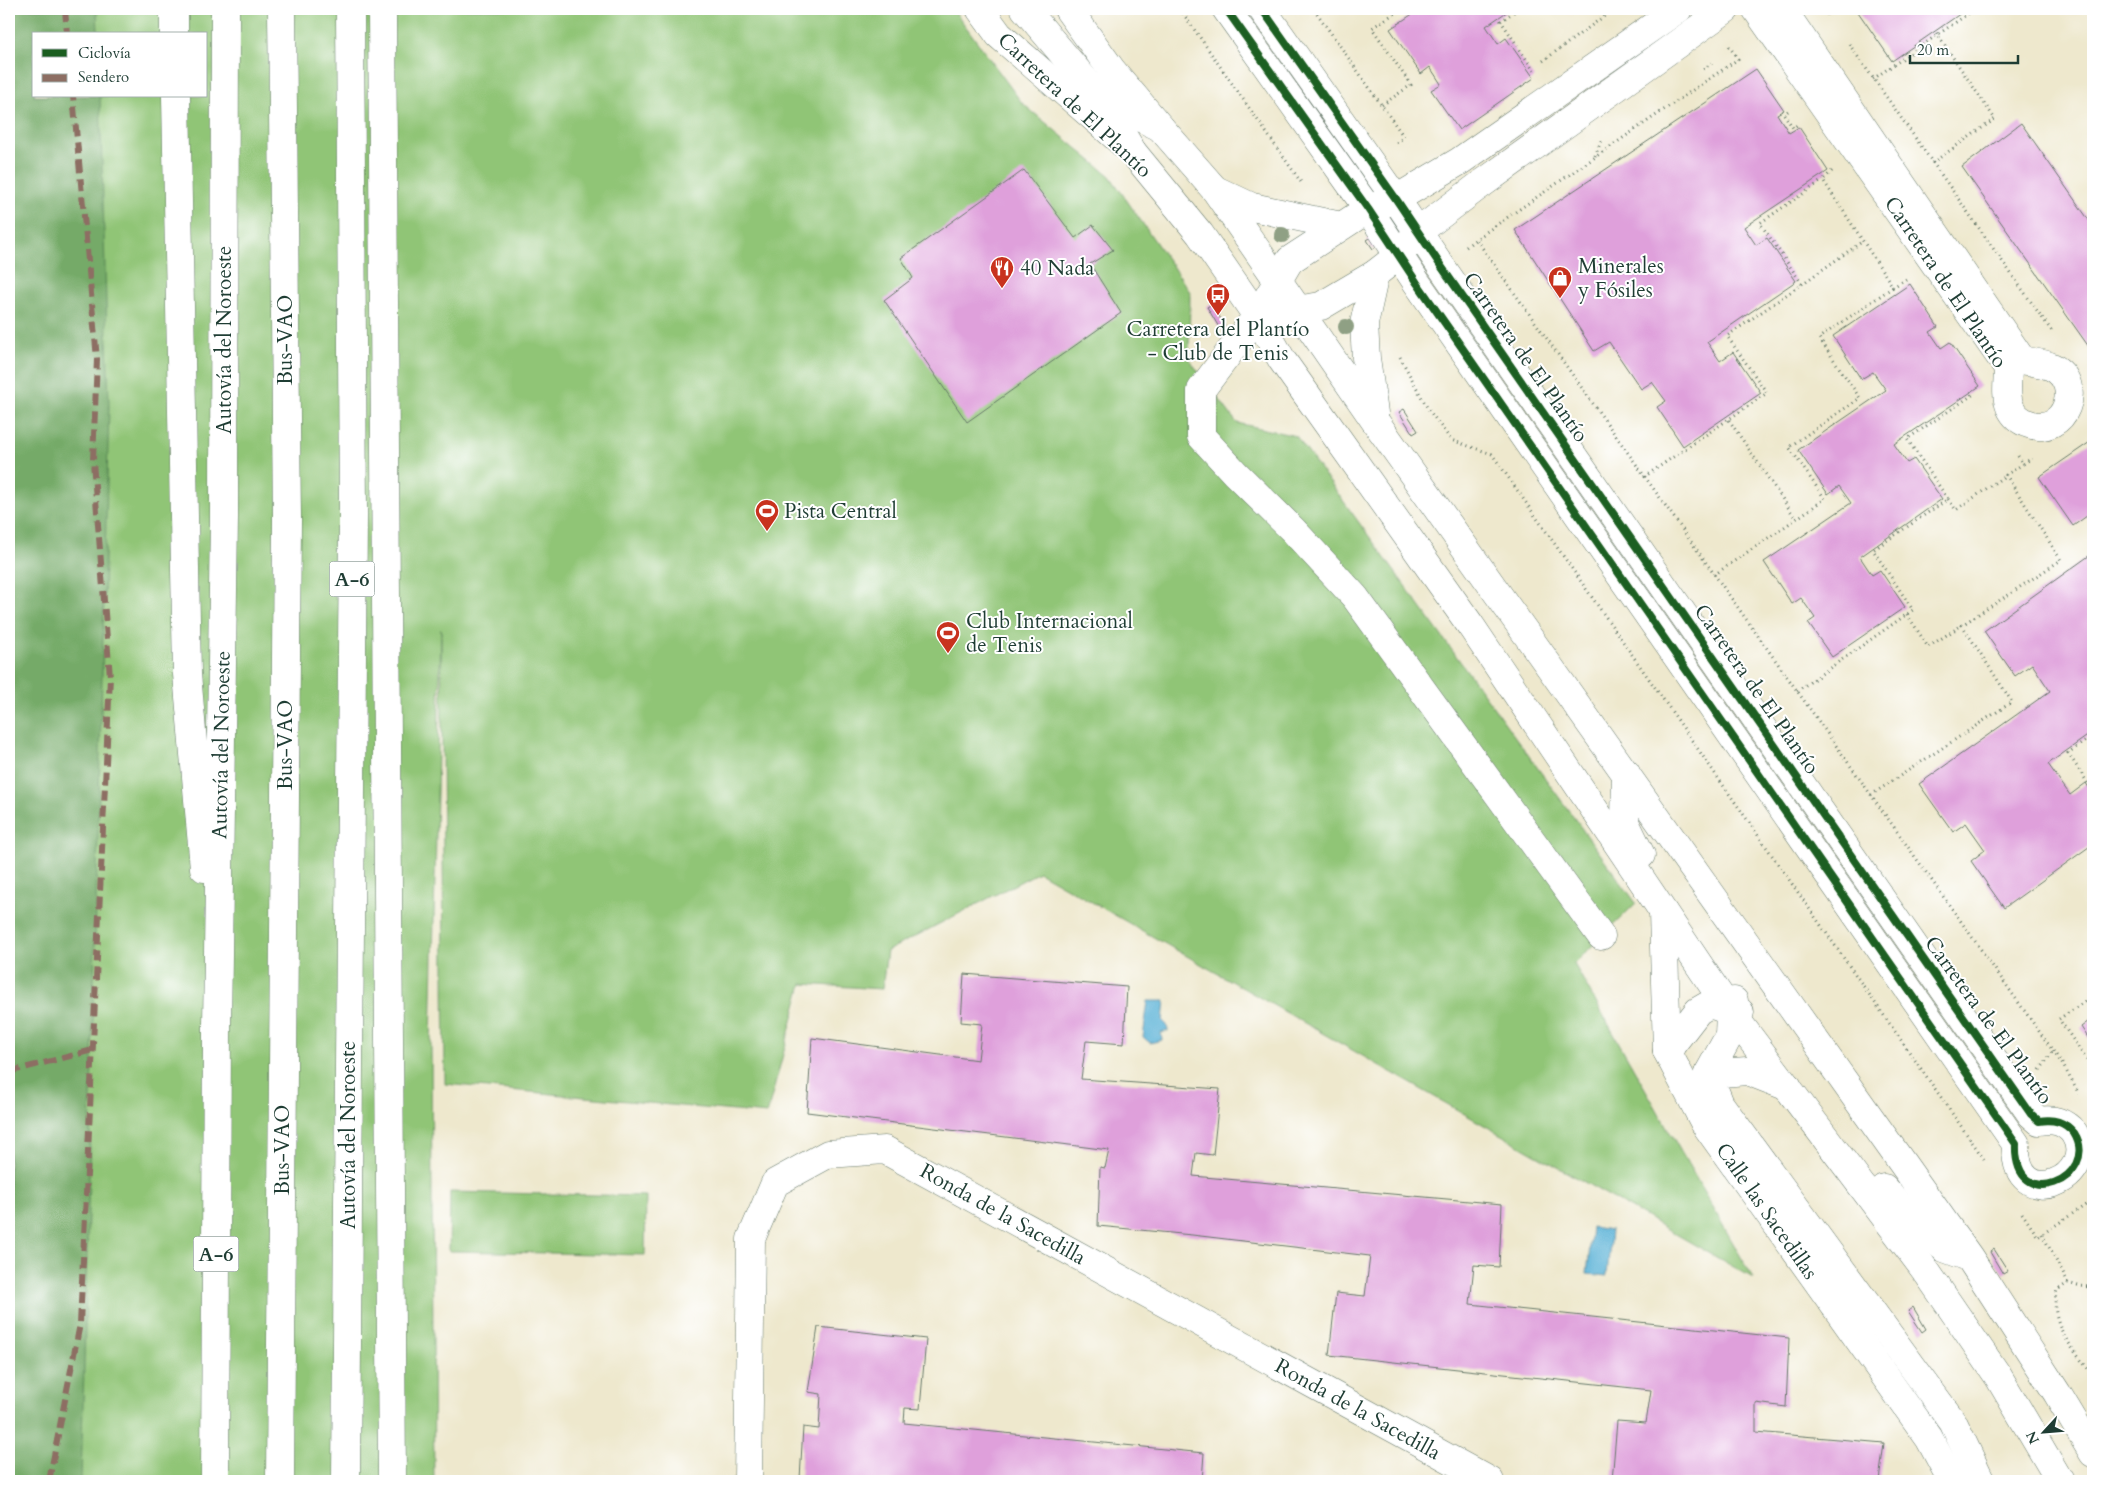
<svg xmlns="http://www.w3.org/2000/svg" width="2102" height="1490" font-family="Cardo,serif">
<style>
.green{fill:#90c576;stroke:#588155;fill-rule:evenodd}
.forest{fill:#74aa67;stroke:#4a744e}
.water{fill:#58b1d6;stroke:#3c7785}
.building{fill:#dfa0db}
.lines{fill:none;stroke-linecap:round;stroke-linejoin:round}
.minor-casing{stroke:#67796a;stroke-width:29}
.highway-casing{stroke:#67796a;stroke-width:29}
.path{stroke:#67796a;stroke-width:3;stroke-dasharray:1 4;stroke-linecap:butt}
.minor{stroke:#fff;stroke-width:28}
.highway{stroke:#fff;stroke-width:28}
.quiet{stroke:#8d6e63;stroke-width:6;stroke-dasharray:12 6;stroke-linecap:butt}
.cycleway-casing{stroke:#fff;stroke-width:11}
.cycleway{stroke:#1b5e20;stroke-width:8}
.tree{fill:#8fa084}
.labels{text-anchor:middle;stroke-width:4;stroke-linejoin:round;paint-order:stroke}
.shield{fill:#fff;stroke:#627771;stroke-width:1}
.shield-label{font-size:20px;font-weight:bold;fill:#1f3d34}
.street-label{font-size:21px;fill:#1f3d34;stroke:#fff}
.poi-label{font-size:21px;fill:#1f3d34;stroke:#fff;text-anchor:start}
</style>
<rect width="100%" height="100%" fill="#fff"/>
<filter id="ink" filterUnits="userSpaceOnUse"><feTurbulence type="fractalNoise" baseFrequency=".02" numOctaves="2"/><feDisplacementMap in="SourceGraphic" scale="10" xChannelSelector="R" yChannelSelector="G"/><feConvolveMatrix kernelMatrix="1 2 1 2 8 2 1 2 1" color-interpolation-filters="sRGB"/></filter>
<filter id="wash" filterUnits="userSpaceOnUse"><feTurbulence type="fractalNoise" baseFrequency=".0096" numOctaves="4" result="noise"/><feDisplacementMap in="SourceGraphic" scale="20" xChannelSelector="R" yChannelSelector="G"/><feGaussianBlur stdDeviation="1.12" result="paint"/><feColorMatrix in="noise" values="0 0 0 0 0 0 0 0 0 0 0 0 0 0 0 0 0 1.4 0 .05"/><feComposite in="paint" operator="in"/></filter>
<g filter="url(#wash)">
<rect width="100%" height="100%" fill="#eee8cd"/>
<g class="green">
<path d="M9,9H953L1022,103L1110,176L1190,292L1189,359L1237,423L1296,436L1636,903L1574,964L1753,1278L1039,872L887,951L882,989L802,984L767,1114L445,1084L441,629L431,1042L434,1481H9ZM34,34H206V96H34Z"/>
<path d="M450,1192L646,1196L645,1255L449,1251Z"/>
</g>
<path class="forest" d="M9,9H97L98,34H34V96H100L109,406L81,1481H9Z"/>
<g class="water">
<path d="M1148,1001H1165L1163,1021L1167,1025L1168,1031L1161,1033L1162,1040L1150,1043L1143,1037Z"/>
<path d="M1592,1227L1611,1230L1607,1276L1587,1274Z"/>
</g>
<g id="blocks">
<g class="building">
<path d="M1420,9H1511L1486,26L1498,44L1506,38L1534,78L1459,130L1431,90L1441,84L1430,67L1421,74L1390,29Z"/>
<path d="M1856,9H1967L1892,61Z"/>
<path d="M1756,69L1784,110L1777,114L1789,133L1799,127L1828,171L1744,227L1756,245L1767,238L1796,281L1707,342L1720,361L1733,352L1761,393L1683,446L1657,407L1666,401L1652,382L1641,389L1609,342L1594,351L1515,230Z"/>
<path d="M2021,123L2093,226V344L2089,347L1962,167Z"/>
<path d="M1024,170L1075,238L1093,225L1113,250L1090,264L1121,313L967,422L884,300L913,278L901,258Z"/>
<path d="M1376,234L1382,243L1373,249L1367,240Z"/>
<path d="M1910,284L1938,327L1930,332L1941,348L1950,342L1980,386L1894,444L1907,463L1914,459L1942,499L1860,557L1872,575L1880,570L1905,607L1832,657L1808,623L1815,618L1801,598L1792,604L1764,562L1851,503L1839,486L1828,494L1798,450L1886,390L1873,372L1861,379L1833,336Z"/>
<path d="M1212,304L1225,326L1220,329L1207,307Z"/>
<path d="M1404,409L1418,431L1413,434L1399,412Z"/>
<path d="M2093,440V516L2091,513L2073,526L2039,477Z"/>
<path d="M2093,553V732L2048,764L2070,795L2086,783L2093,794V844L2004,908L1971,861L1985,850L1966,823L1953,832L1919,784L2050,691L2032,664L2015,676L1984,631Z"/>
<path d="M964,974L1127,987L1124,1044L1086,1041L1081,1079L1220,1089L1213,1155L1196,1153L1193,1176L1502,1204L1499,1267L1474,1265L1470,1304L1789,1338L1786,1407L1756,1403V1432L1884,1443L1879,1481H1612L1617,1421L1646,1423L1651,1390L1329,1355L1336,1293L1365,1296L1370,1256L1192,1235L1098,1226L1100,1167L1105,1168L1109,1150L807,1112L812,1038L978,1060L982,1024L961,1022Z"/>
<path d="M2093,1018V1045L2081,1027Z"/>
<path d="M1994,1249L2008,1271L2003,1274L1990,1252Z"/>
<path d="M1913,1307L1926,1329L1922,1332L1908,1311Z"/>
<path d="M818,1327L926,1339L920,1409L905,1408L904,1423L1204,1453L1202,1481H821L800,1479L803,1427L819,1429L821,1394L808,1392Z"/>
</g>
</g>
</g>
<g filter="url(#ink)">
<use href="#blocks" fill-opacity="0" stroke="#67796a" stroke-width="1"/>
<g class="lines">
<g class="minor-casing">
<g id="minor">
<path d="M980,9L999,35L1132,151L1200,234L1257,316L1282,360L1471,626L1730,1011L1928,1274L1998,1376L2060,1481"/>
<path d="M1068,9L1111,69L1160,127L1216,191L1375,421L1969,1257L2057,1393L2093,1453"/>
<path d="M1226,9L1368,209L1417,283L2016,1144C2013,1218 2102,1177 2074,1133C2064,1121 2054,1119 2039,1121L2031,1114L1441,266L1396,199L1262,9"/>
<path d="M1756,9L2008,368C2008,380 2005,395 2010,407C2014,416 2020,421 2029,424C2065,437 2085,384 2052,367C2043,363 2032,362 2022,360L1782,9"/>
<path d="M1218,191L1252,207L1341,226"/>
<path d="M1283,312L1321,306L1375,274L1398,256L1418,232L1476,188L1726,9"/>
<path d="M1374,413L1366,358L1364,324L1375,274"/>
<path d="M1626,773L1625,822L1641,855"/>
<path d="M1663,912L1667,1051L1705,1124L1929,1438L1952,1481"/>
<path d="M1601,936L1355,597L1293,530L1235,473L1201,436V390L1257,316L1290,260L1368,209L1396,199L1460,161L1678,9"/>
<path d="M1667,1051L1698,1011L1710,1004L1730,1011L1740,1012"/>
<path d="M1708,1074L1729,1036L1730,1011L1734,1001"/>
<path d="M1788,1087L1747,1071L1708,1074L1720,1104L1953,1422L1981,1481"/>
<path d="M1884,1188L1922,1230L1944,1248L1963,1255"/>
<path d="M748,1481L751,1239L775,1183L828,1154L885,1150L1490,1481"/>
</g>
</g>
<g class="highway-casing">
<g id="highway">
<path d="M174,9V34"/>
<path d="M382,9L392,1481"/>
<path d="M1025,9L1101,99L1132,151"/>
<path d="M176,96L187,674L204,868"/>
<path d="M1101,99L1160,127"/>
<path d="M215,1481L217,1027L224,517L225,9"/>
<path d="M280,1481L287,520L282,9"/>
<path d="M346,1481L353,515L350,9"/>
</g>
</g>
<g class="path">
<path d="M1180,9L1303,185"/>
<path d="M1314,9L1404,137L1396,143"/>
<path d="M1518,9L1501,21L1534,71"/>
<path d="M1317,12L1321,9"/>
<path d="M1828,15L1826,12L1831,9"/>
<path d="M1849,44L2053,333"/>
<path d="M1729,46L1738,59L1476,239L2063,1065L2079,1094"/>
<path d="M1543,61L1614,9"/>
<path d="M1703,69L1712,63"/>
<path d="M1873,79L1975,9"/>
<path d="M1382,105L1411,85L1372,28L1401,9"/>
<path d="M1788,111L1784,114L1793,128L1797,125"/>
<path d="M1595,156L1602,139"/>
<path d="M1932,163L1995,119L1935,31"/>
<path d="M1832,171L1823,180L1893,287L1906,279"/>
<path d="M1466,247L1476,239"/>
<path d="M1802,284L1863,241"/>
<path d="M1400,357L1428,409L1451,440L1492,454L1984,1159"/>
<path d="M1729,420L1796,519"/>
<path d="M2018,456L2023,464L2032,458"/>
<path d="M1644,477L1767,393L1727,336L1802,284L1760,223L1823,180"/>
<path d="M1948,499L1956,510L2006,475"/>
<path d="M1714,575L1825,499L1789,447L1860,398L1819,338L1893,287"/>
<path d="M1907,614L1928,647L1962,625"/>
<path d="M1797,691L1913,610L1873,550L1948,499L1907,439L1974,394"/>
<path d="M2093,736L2068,753L2093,791"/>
<path d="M1871,795L2012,702L1962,625L2061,560L2006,475L2023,464"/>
<path d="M2093,996L2059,1019L2093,1069"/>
<path d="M2040,1070L2053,1051"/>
<path d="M2022,1213L2038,1237L2093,1200"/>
<path d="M2042,1234L2068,1283"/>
<path d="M2093,1287L2078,1286L2068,1283L2057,1290C2048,1323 2074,1351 2093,1375"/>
</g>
<use href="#minor" class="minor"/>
<use href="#highway" class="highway"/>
<g class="quiet">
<path d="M65,9L67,34"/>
<path d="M9,1072L93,1050"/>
<path d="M49,1481L80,1324L110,677L93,461L97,359L73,96"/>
</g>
<g class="cycleway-casing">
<path id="cycleway" d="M1226,9L1368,209L1417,283L2016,1144C2013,1218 2102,1177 2074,1133C2064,1121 2054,1119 2039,1121L2031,1114L1441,266L1396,199L1262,9"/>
</g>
<use href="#cycleway" class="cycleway"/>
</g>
<g class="tree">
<circle cx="1282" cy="235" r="8"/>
<circle cx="1346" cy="327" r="8"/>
</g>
</g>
<defs>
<g id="restaurant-pin" transform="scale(1.25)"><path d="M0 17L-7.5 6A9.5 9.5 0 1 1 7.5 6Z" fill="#c8321e" stroke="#fff"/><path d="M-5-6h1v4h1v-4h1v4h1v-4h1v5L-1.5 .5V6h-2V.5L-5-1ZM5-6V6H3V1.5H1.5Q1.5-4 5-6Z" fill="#fff"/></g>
<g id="shop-pin" transform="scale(1.25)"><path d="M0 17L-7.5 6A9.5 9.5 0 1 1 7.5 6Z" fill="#c8321e" stroke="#fff"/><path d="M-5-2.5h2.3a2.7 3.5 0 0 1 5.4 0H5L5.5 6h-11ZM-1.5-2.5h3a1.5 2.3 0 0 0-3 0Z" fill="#fff"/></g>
<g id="bus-pin" transform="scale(1.25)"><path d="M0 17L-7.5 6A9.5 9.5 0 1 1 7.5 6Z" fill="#c8321e" stroke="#fff"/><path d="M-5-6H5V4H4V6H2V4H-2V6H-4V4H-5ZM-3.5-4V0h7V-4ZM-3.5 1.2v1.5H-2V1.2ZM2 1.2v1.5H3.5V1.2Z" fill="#fff"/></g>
<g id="stadium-pin" transform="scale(1.25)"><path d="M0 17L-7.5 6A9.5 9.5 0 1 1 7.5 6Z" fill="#c8321e" stroke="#fff"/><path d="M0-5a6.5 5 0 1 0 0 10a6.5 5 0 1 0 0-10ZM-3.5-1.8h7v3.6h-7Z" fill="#fff"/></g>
</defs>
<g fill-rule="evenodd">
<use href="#restaurant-pin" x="1002" y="268"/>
<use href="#shop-pin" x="1560" y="278"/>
<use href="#bus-pin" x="1218" y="295"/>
<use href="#stadium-pin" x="767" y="511"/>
<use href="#stadium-pin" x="948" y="633"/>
</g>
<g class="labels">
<g class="shield">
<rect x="329.5" y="561.5" width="45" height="35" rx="4"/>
<rect x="193.5" y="1236.5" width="45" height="35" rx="4"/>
</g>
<g class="shield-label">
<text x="352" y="586">A-6</text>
<text x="216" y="1261">A-6</text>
</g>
<g class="street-label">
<text transform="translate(1075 105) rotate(43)" y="7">Carretera de El Plantío</text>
<text transform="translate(1946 282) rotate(56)" y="7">Carretera de El Plantío</text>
<text transform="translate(224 340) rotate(-90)" y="7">Autovía del Noroeste</text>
<text transform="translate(285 340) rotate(-90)" y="7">Bus-VAO</text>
<text transform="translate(1526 357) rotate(55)" y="7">Carretera de El Plantío</text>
<text transform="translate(1757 689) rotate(55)" y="7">Carretera de El Plantío</text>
<text transform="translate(221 745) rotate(-89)" y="7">Autovía del Noroeste</text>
<text transform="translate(285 745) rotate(-90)" y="7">Bus-VAO</text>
<text transform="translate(1989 1020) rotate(54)" y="7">Carretera de El Plantío</text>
<text transform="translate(348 1135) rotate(-90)" y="7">Autovía del Noroeste</text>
<text transform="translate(282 1150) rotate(-90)" y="7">Bus-VAO</text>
<text transform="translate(1767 1211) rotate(55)" y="7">Calle las Sacedillas</text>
<text transform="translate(1003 1214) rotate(29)" y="7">Ronda de la Sacedilla</text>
<text transform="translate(1358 1409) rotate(29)" y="7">Ronda de la Sacedilla</text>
</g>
<g class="poi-label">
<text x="1578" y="273">Minerales<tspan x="1578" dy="24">y Fósiles</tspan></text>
<text x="1020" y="275">40 Nada</text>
<text x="1218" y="336" text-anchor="middle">Carretera del Plantío<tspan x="1218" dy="24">- Club de Tenis</tspan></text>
<text x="784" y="518">Pista Central</text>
<text x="966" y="628">Club Internacional<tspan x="966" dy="24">de Tenis</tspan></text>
</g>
</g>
<rect width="2102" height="1490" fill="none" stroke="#fff" stroke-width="30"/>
<rect x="32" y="32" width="175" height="65" fill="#ffffff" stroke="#a5b1ae"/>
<rect x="42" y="49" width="25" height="8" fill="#1b5e20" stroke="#a5b1ae"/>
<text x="78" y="58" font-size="15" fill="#1f3d34">Ciclovía</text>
<rect x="42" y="74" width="25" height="8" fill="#8d6e63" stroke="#a5b1ae"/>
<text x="78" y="82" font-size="15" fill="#1f3d34">Sendero</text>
<g transform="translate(2044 1432) rotate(244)" stroke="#ffffff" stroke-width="4" paint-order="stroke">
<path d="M0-4L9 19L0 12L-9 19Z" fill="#1f3d34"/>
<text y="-8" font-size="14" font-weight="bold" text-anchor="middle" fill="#1f3d34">N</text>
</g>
<path d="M1910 55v8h108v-8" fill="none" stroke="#1f3d34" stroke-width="2.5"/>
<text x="1917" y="55" font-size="15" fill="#1f3d34" stroke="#ffffff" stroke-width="4" paint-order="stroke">20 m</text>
</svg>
